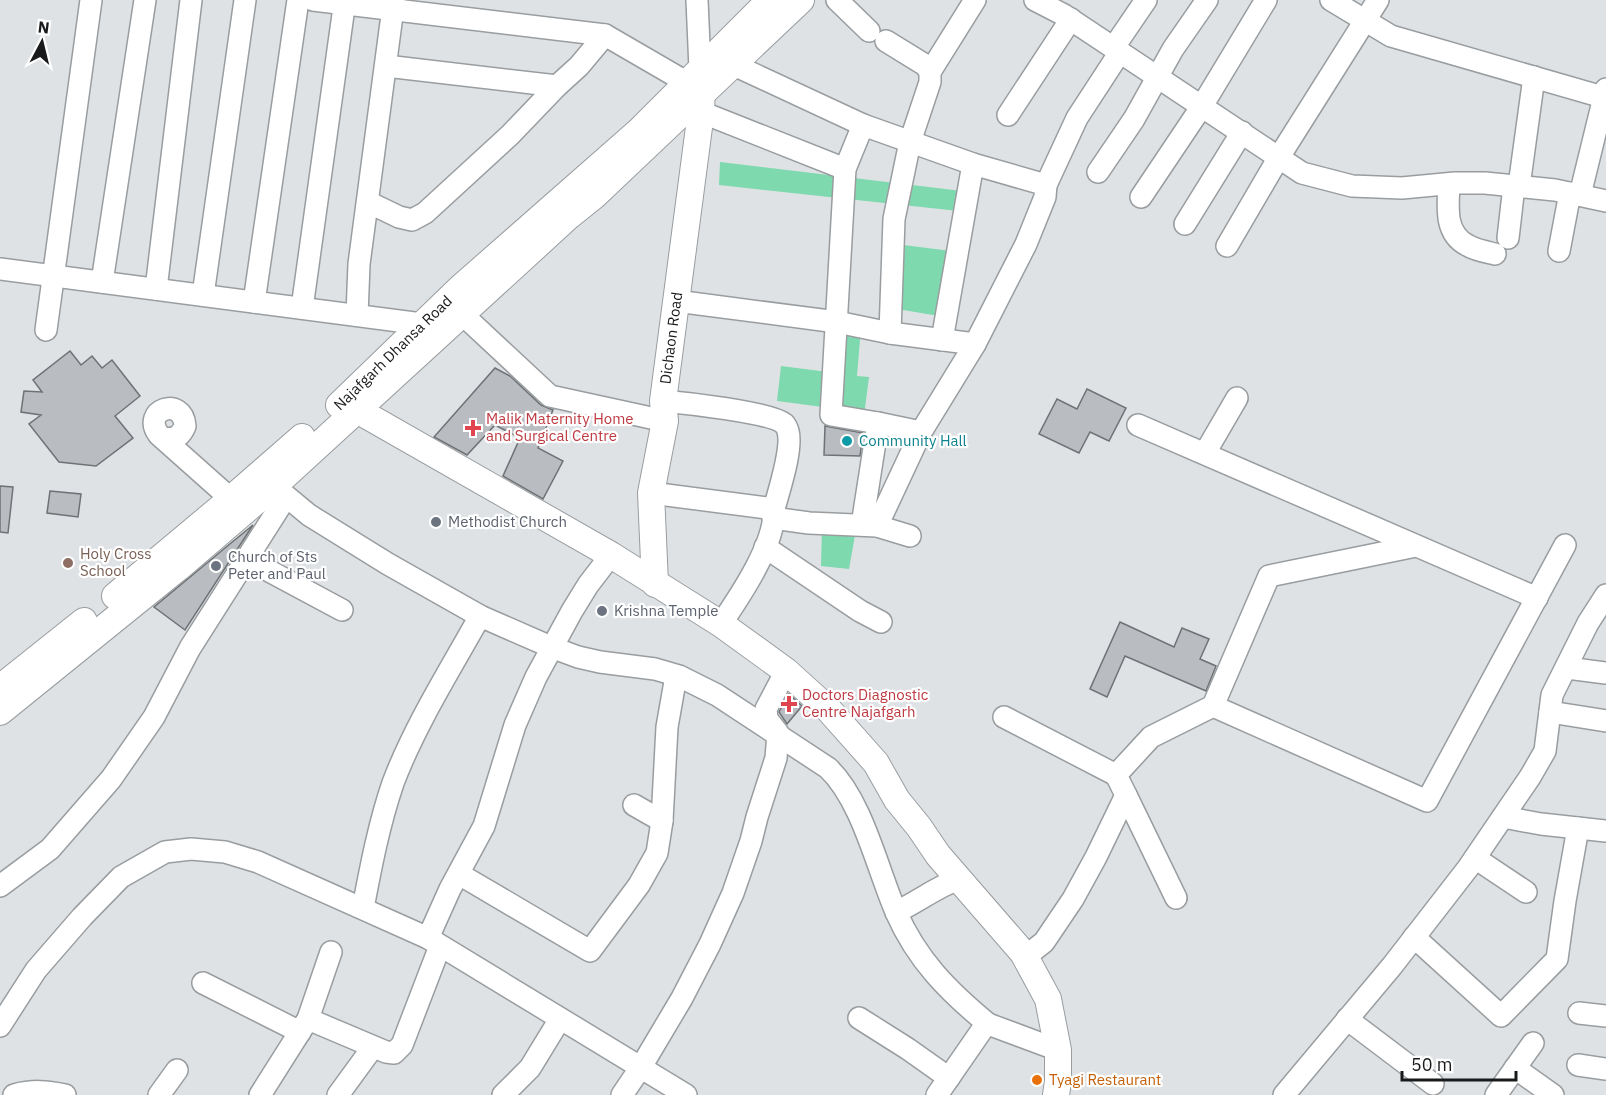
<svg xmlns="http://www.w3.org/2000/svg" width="1606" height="1095" font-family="'IBM Plex Sans',sans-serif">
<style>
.green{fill:#7edaae}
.building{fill:#b9bcc0;stroke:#6e7275;stroke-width:1.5}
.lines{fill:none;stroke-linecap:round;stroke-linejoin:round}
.minor-casing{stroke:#999da0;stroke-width:24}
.major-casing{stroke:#999da0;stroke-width:28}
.minor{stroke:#fff;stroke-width:21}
.major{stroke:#fff;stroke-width:26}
.health-dot{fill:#e0444e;stroke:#fff;stroke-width:2}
.culture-dot{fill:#0f9aa8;stroke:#fff;stroke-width:2}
.worship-dot{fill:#6b7280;stroke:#fff;stroke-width:2}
.education-dot{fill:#8d6e63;stroke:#fff;stroke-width:2}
.food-dot{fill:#e8710a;stroke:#fff;stroke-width:2}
.labels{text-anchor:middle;stroke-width:4.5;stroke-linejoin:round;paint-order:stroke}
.street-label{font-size:15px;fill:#191a1b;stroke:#fff}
.health-label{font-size:15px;fill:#be3a42;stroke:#fff;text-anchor:start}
.culture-label{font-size:15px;fill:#0d838f;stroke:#fff;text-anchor:start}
.worship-label{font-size:15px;fill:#5b616d;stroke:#fff;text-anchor:start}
.education-label{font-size:15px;fill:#785e54;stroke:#fff;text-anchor:start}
.food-label{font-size:15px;fill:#c56008;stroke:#fff;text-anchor:start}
</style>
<rect width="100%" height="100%" fill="#dee2e5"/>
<g class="green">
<path d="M720,162L962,191L958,211L719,185Z"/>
<path d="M896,244L951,251L939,316L891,308Z"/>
<path d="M841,327L861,328L857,376L869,377L864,416L837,410Z"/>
<path d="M781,366L828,372L823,407L777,401Z"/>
<path d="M822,527L856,530L849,569L821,566Z"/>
</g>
<g class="building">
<path d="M70,351L81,365L92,356L102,368L112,360L140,396L115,416L133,438L96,466L59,462L29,424L41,415L21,412L24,391L42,392L33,380Z"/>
<path d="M495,368L510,376L541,405L553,410L538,448L563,461L543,499L503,476L520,438L495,425L467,455L434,437Z"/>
<path d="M1087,389L1126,408L1109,441L1090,432L1079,453L1039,434L1057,399L1077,409Z"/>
<path d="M825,426L863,433L860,456L824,455Z"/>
<path d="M0,486L13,487L8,533L0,532Z"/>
<path d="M50,491L81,494L78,517L47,513Z"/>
<path d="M253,525L185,630L154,607L225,548Z"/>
<path d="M1120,622L1174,647L1182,628L1209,639L1200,659L1216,666L1206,691L1125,656L1107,697L1090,689Z"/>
<path d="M789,694L802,706L787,724L779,712Z"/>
</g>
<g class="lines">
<g class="minor-casing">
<g id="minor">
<path d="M313,0L605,35L686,82"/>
<path d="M697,0L700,69"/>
<path d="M837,0L869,31"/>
<path d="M1035,0L1064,15L1302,173L1352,186L1402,188L1455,183H1485L1555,190L1606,201"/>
<path d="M1331,0L1391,36L1606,98"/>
<path d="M886,41L925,65L930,72V82L910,142L894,219L890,333"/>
<path d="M1114,47L1146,0"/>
<path d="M734,65L863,125L973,164L1046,185L1045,197L1026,244L975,344L921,432L877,526"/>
<path d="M386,66L557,86"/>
<path d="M930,72L975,0"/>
<path d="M701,112L845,169"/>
<path d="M1008,115L1071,19"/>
<path d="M863,125L845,169L831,415L878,423"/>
<path d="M1098,172L1134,119L1173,49L1207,0"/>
<path d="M1449,184C1448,206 1444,233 1467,245C1475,250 1486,252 1495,254"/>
<path d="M1046,185L1077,118L1120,52"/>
<path d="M1519,186L1534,77"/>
<path d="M1580,195L1606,89"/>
<path d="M1141,197L1202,106L1266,0"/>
<path d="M368,202L399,217L412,220L425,213L510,135L557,86L579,66L605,35"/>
<path d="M1185,224L1242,132"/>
<path d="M1508,238L1514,186"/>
<path d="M1227,246L1279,157L1378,0"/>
<path d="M1559,251L1570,193"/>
<path d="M0,269L422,324"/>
<path d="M102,282L145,0"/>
<path d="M156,289L191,0"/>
<path d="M203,295L245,0"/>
<path d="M676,301L837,322L890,333L975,344"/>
<path d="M254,302L298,0"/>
<path d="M302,308L345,0"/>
<path d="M462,314L550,396L665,421"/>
<path d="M357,315L359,264L394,0"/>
<path d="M46,330L91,0"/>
<path d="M942,340L973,164"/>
<path d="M663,401C685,403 768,412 783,423C785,424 787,428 788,431C793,449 779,490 774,509"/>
<path d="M1138,425L1537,598"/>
<path d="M163,438C175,440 181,436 185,426C183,395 140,410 159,435L231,499"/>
<path d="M1205,453L1237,398"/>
<path d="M274,486L309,515L388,564L480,616L551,647L578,657L600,662L655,669L679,676L717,695L828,768C862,800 877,868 896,912C917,960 948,991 988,1024"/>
<path d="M651,493L774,509C776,543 740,596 721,624"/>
<path d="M773,518L809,523L877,526L910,536"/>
<path d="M862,525L878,423L921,432"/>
<path d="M765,547L860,611L881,622"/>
<path d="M247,559L342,610"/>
<path d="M1567,668L1606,673"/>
<path d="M1213,706L1427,801L1565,545"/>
<path d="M1550,712L1606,721"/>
<path d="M1004,717L1116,775"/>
<path d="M1126,795L1176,898"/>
<path d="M1503,817L1541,824L1606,831"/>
<path d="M662,821L667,727L676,676"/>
<path d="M1475,858L1526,892"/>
<path d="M459,874L590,951L639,885L657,853L662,821L634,805"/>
<path d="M0,886L50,849L111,779L154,717L190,648L286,497"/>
<path d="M363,908C371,866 379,824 393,783C415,725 450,670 480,616"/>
<path d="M896,912C918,902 936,887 959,879"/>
<path d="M1414,937L1501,1016L1557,959L1565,901L1578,828"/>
<path d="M428,938L450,889L484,826L515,725L536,677L572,611L588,585L611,555"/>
<path d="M1025,957L1044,942L1073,899L1096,857L1126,795L1116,775L1151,737L1213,706L1269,576L1416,546"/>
<path d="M203,983L300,1032"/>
<path d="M1579,1013L1606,1016"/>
<path d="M859,1018L908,1049L949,1078"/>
<path d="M308,1019L331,952"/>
<path d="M1347,1019L1433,1084"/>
<path d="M0,1026L36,970L82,917L121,877L165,852L191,849L225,852L258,862L428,938L686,1095"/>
<path d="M1578,1065L1606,1069"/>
<path d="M1515,1068L1553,1095"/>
<path d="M14,1095C32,1090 47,1091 65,1095"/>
<path d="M159,1095L177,1070"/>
<path d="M260,1095L308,1019L386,1052L394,1053L402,1045L440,946"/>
<path d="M338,1095L373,1047"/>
<path d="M503,1095L530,1068L560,1019"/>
<path d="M622,1095L641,1067L682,998L710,944L733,893L751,841L757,817L776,758L778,733L767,719L766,709L786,671"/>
<path d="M937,1095L984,1027L988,1024L1058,1050"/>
<path d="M1284,1095L1392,966L1468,868L1530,777L1545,751L1552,695L1588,623L1606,595"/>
<path d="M1496,1095L1533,1043"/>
</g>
</g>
<g class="major-casing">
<g id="major">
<path d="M343,402L611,555L721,624L786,671L829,710L876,763L897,800L919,827L938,855L1023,953L1048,999L1058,1050V1081L1056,1095"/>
<path d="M339,405L459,289L640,130L770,0"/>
<path id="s1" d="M655,584L651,493L665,421L663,401L701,112L702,87"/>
<path d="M115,596L231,499L302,437"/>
<path d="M0,688L84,621"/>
<path d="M0,712L178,568L274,486L569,216L594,196L801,0"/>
</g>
</g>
<use href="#minor" class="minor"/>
<use href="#major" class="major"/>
</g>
<g class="health-dot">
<path d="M470 419h6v6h6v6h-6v6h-6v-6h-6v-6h6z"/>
<path d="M786 695h6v6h6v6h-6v6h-6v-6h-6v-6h6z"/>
</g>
<circle class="culture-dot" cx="847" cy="441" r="6"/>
<g class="worship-dot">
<circle cx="436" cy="522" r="6"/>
<circle cx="216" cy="566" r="6"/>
<circle cx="602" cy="611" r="6"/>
</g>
<circle class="education-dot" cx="68" cy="563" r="6"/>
<circle class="food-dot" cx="1037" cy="1080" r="6"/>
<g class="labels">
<g class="street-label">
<text dy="5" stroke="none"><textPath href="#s1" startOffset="248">Dichaon Road</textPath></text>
<text transform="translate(393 353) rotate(-44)" y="5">Najafgarh Dhansa Road</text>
</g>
<g class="health-label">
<text x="486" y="424">Malik Maternity Home<tspan x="486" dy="17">and Surgical Centre</tspan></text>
<text x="802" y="700">Doctors Diagnostic<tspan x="802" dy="17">Centre Najafgarh</tspan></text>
</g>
<g class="culture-label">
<text x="859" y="446">Community Hall</text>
</g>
<g class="worship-label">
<text x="448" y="527">Methodist Church</text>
<text x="228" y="562">Church of Sts<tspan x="228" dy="17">Peter and Paul</tspan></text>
<text x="614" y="616">Krishna Temple</text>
</g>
<g class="education-label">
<text x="80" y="559">Holy Cross<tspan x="80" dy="17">School</tspan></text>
</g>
<g class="food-label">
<text x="1049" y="1085">Tyagi Restaurant</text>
</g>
</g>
<g transform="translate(42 42) rotate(7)" stroke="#ffffff" stroke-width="4.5" paint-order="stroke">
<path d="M0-4.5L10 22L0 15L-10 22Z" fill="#191a1b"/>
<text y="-9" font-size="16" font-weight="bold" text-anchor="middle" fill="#191a1b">N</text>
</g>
<path d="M1402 1071v9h114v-9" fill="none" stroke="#191a1b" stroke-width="3"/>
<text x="1411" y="1071" font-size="18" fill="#191a1b" stroke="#ffffff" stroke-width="4.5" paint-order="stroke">50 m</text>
</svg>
